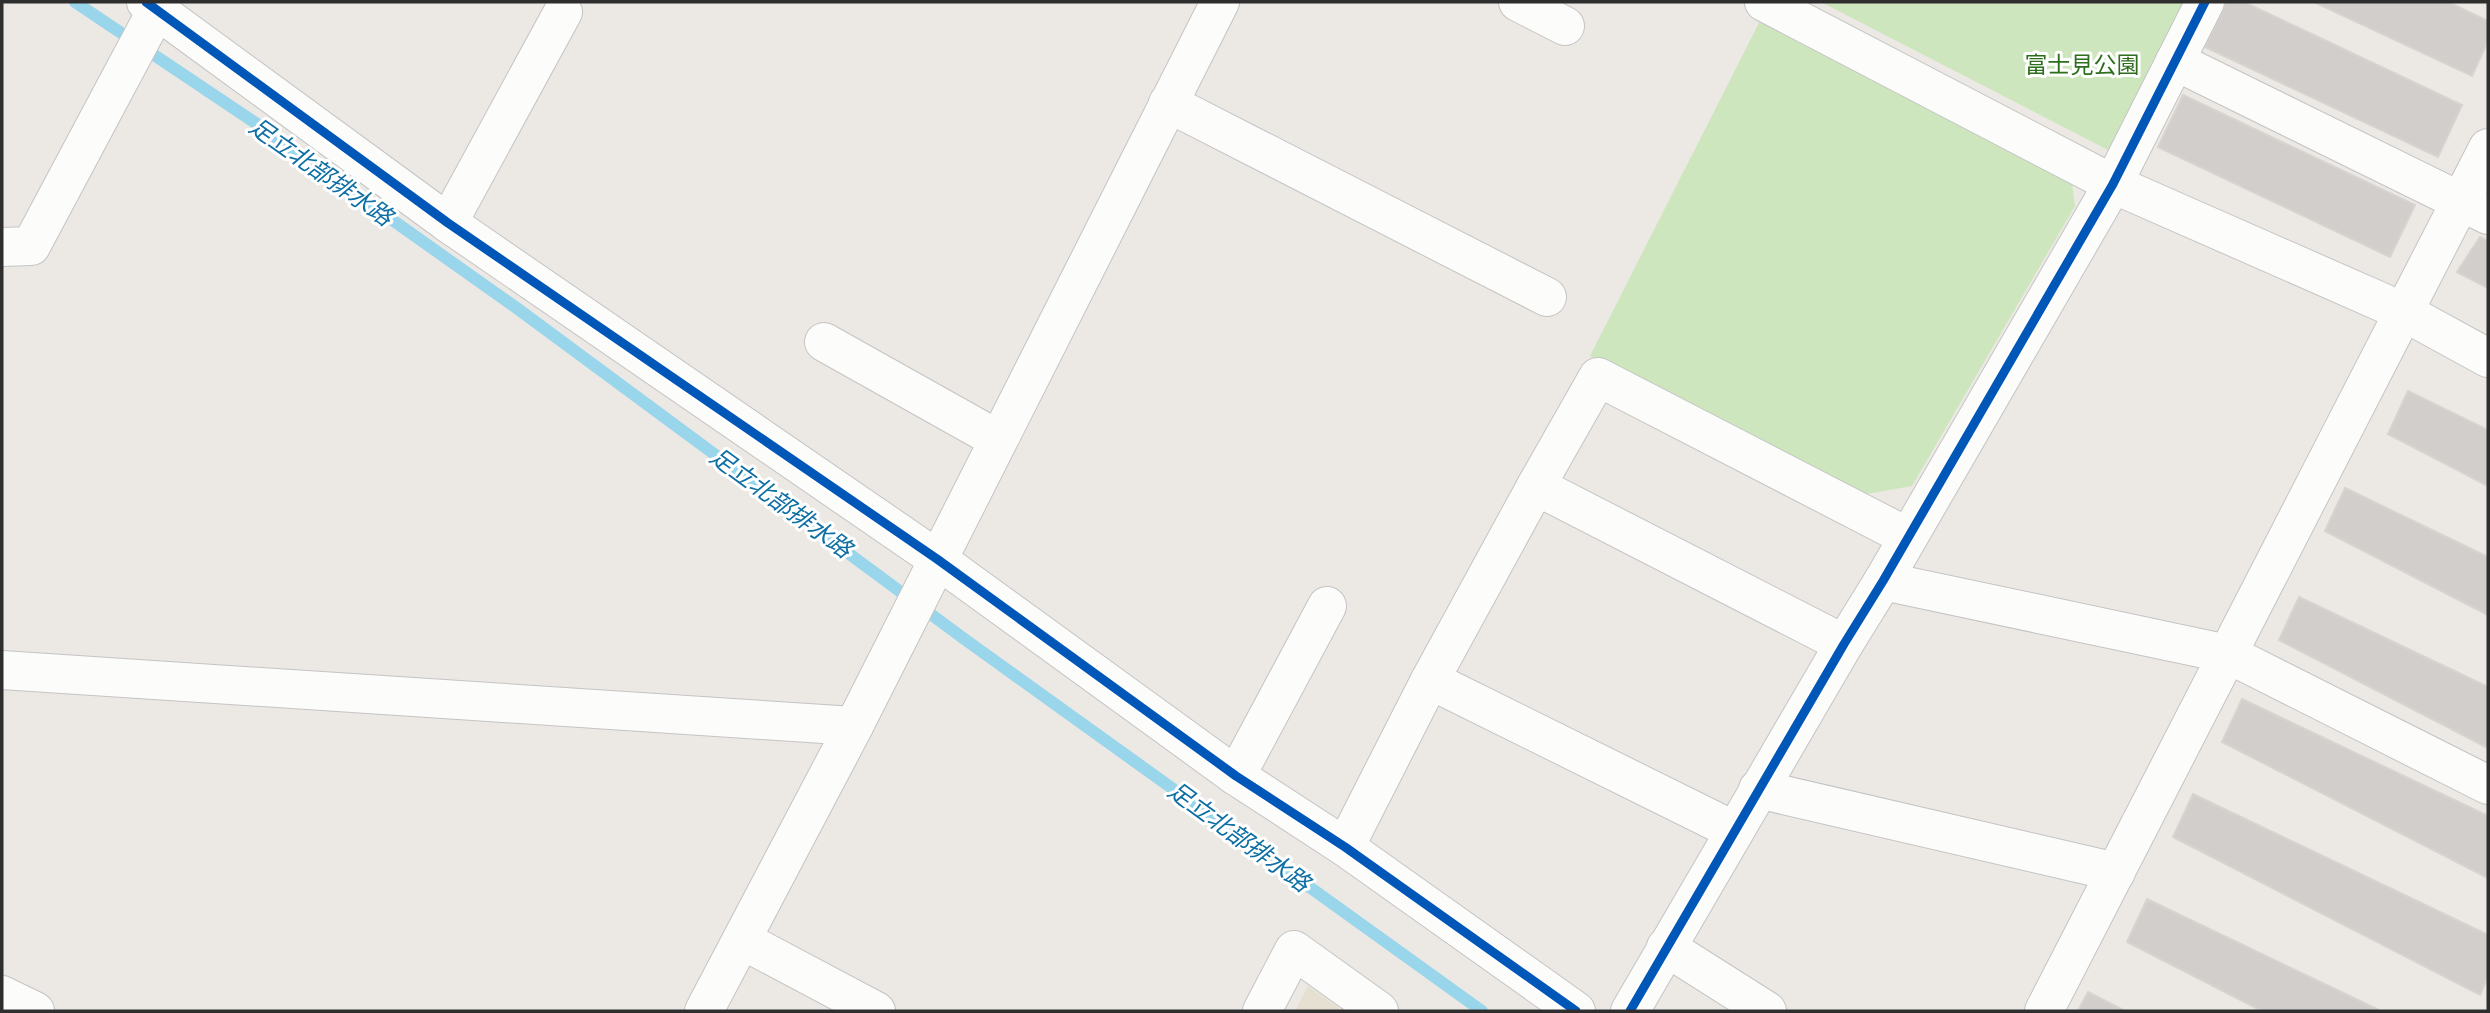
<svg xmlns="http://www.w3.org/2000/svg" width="2490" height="1013" font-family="'Roboto Condensed','Noto Sans JP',sans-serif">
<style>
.education{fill:#e6e0d3}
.green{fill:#cee6be}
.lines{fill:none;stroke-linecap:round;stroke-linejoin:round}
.stream{stroke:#99d6ec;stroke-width:12}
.building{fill:#d1cecb;stroke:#d7d4d0;stroke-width:2}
.minor-casing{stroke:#c5c4c5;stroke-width:40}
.minor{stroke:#fcfcfb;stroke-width:38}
.cycleway-casing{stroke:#fff;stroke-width:13}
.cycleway{stroke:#0057b8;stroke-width:9}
.labels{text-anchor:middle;stroke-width:6;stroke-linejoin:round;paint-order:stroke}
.park-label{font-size:23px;fill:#2c6e1b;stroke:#fff}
.water-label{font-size:24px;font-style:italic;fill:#0d6fa3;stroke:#fff}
</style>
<rect width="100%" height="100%" fill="#ece8e4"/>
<path class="education" d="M1308,986L1343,1011H1295Z"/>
<g class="green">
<path d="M1821,2H2184L2108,150Z"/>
<path d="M1765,11L2070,168L2075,206L1912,486L1861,495L1590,356Z"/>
</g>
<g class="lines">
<path class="stream" d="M75,2L254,122L518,309L963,638L1482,1011"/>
</g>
<g class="building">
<path d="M2227,2H2244L2462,105L2438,157L2205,47Z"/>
<path d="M2314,2H2448L2488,21V41L2472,76Z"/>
<path d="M2183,95L2415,205L2390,257L2158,147Z"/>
<path d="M2480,237L2488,241V288L2457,272Z"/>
<path d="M2408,391L2488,430V486L2388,434Z"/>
<path d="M2345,488L2488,557V615L2325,531Z"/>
<path d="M2299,597L2488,687V748L2279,640Z"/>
<path d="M2242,699L2488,816V878L2222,742Z"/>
<path d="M2193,794L2488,935V977L2480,995L2173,837Z"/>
<path d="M2147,899L2381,1011H2262L2127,942Z"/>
<path d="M2088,992L2125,1011H2078Z"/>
</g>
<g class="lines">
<g class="minor-casing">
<g id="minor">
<path d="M146,2L448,223L937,559L1236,776L1345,847L1576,1011"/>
<path d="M1518,2L1565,26"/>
<path d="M1764,2L2113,184L2404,312L2488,358"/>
<path d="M2175,61L2488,215"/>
<path d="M1168,103L1547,297"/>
<path d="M448,223L563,12"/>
<path d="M2,247L31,246L161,2"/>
<path d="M824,342L997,439"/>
<path d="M1536,486L1598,377L1908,537"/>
<path d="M1883,581L2228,654L2488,785"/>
<path d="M2,670L854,726"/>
<path d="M1430,680L1735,831"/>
<path d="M1236,776L1327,606"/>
<path d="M1758,789L2116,872"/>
<path d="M1345,847L1430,680L1536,486L1844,644"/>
<path d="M742,940L876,1011"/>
<path d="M1666,947L1767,1011"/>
<path d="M2,995L35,1011"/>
<path d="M704,1011L854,726L1220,2"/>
<path d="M1262,1011L1294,950L1379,1011"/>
<path d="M1630,1011L1844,644L1883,581L2113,184L2205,2"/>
<path d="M2044,1011L2488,148"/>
</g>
</g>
<use href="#minor" class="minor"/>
<g class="cycleway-casing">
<g id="cycleway">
<path d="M146,2L448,223L937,559L1236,776L1345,847L1576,1011"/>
<path d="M1630,1011L1844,644L1883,581L2113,184L2205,2"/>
</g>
</g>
<use href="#cycleway" class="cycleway"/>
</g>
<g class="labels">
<g class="park-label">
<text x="2082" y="73">富士見公園</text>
</g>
<g class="water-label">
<text transform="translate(321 172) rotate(35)" y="8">足立北部排水路</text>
<text transform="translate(781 503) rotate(36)" y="8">足立北部排水路</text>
<text transform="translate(1239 837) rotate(36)" y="8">足立北部排水路</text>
</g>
</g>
<rect width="2490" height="1013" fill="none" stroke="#2e2e2e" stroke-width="7"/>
</svg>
